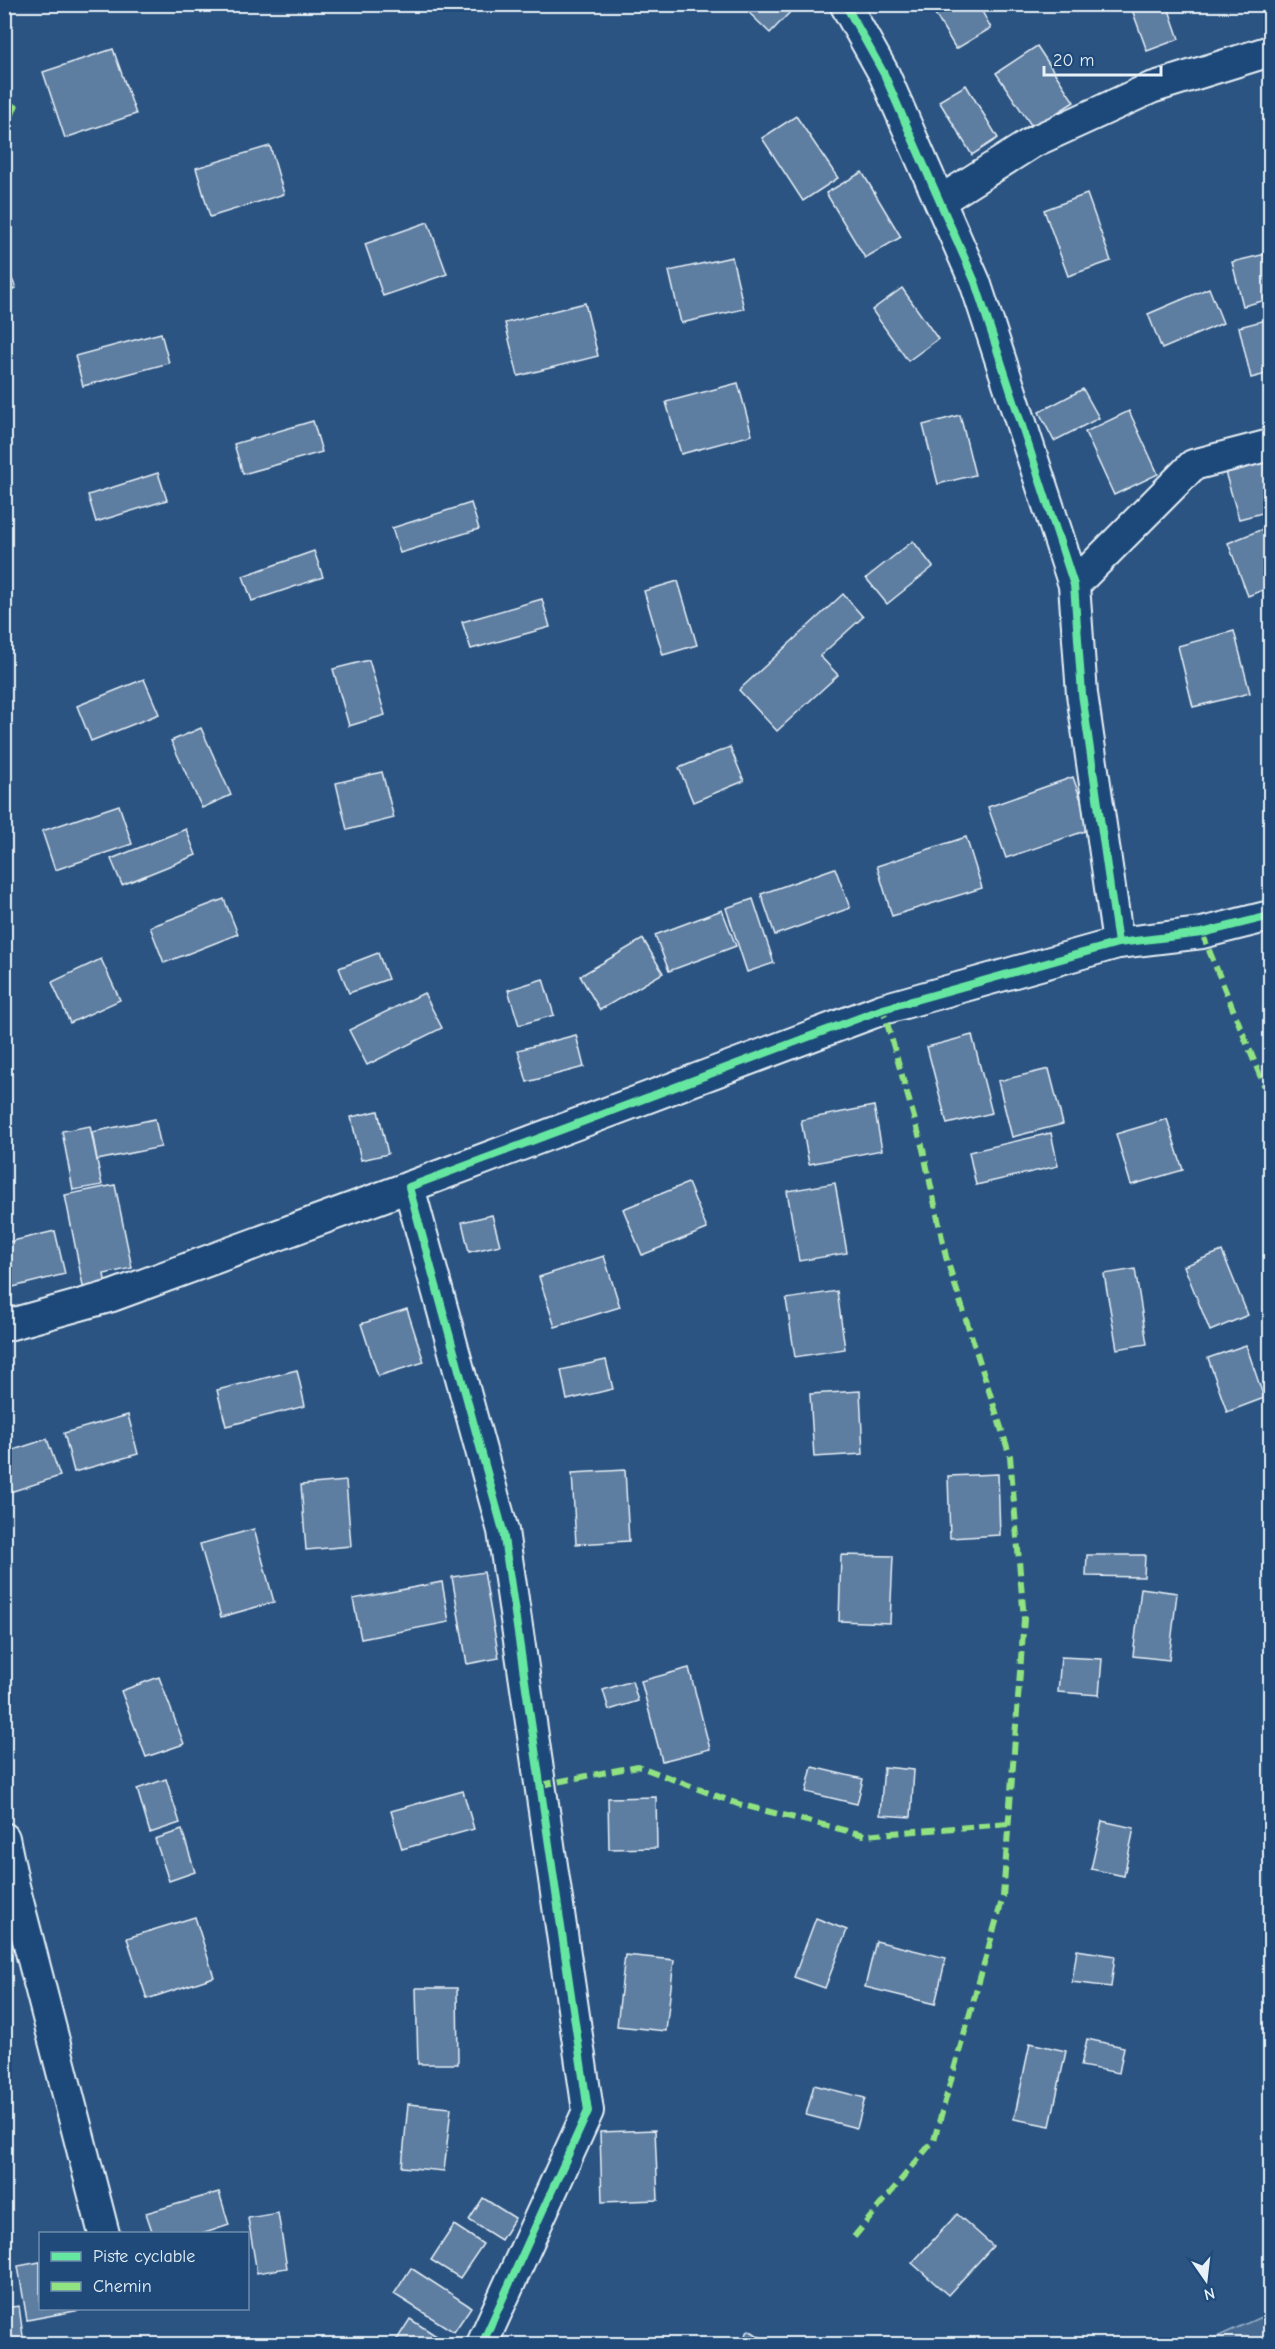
<svg xmlns="http://www.w3.org/2000/svg" width="1275" height="2349" font-family="'Comic Neue',sans-serif">
<style>
.green{fill:#476b93;stroke:#98aec6;stroke-width:1.5}
.building{fill:#5d7da1;stroke:#e8f1f8;stroke-width:1.5}
.lines{fill:none;stroke-linecap:round;stroke-linejoin:round}
.street-casing{stroke:#e8f1f8;stroke-width:34}
.street{stroke:#1f4a7a;stroke-width:30}
.quiet{stroke:#91e382;stroke-width:6;stroke-dasharray:12 6;stroke-linecap:butt}
.cycleway-casing{stroke:#1f4a7a;stroke-width:11}
.cycleway{stroke:#66e7a1;stroke-width:8}
</style>
<rect width="100%" height="100%" fill="#2b5482"/>
<filter id="ink" filterUnits="userSpaceOnUse"><feTurbulence type="fractalNoise" baseFrequency=".0167" numOctaves="2"/><feDisplacementMap in="SourceGraphic" scale="12" xChannelSelector="R" yChannelSelector="G"/><feConvolveMatrix kernelMatrix="1 2 1 2 8 2 1 2 1" color-interpolation-filters="sRGB"/></filter>
<g filter="url(#ink)">
<path class="green" d="M1270,2313V2344H1201Z"/>
<g class="building">
<path d="M740,4H790L794,8L770,33Z"/>
<path d="M941,4H978L991,28L956,49L932,9Z"/>
<path d="M1130,4H1167L1179,39L1147,51Z"/>
<path d="M1037,46L1074,102L1033,128L996,73Z"/>
<path d="M113,49L136,114L65,138L43,72Z"/>
<path d="M966,85L998,138L972,155L939,101Z"/>
<path d="M796,116L838,178L803,201L762,138Z"/>
<path d="M270,146L284,194L210,217L196,168Z"/>
<path d="M862,172L901,237L865,258L826,193Z"/>
<path d="M1087,194L1111,261L1068,276L1044,210Z"/>
<path d="M428,222L447,274L383,296L365,244Z"/>
<path d="M1270,253V299L1243,306L1232,262Z"/>
<path d="M732,257L744,309L681,323L669,271Z"/>
<path d="M4,261L16,288L4,293Z"/>
<path d="M902,288L938,339L908,361L872,310Z"/>
<path d="M1209,288L1223,323L1162,349L1148,314Z"/>
<path d="M585,303L598,356L518,376L505,323Z"/>
<path d="M1266,320L1270,339V373L1251,378L1239,327Z"/>
<path d="M161,333L169,363L83,386L75,356Z"/>
<path d="M738,383L752,435L681,454L666,402Z"/>
<path d="M1083,389L1099,418L1054,441L1039,412Z"/>
<path d="M1129,411L1158,474L1114,495L1085,432Z"/>
<path d="M960,415L975,475L938,484L923,425Z"/>
<path d="M313,421L322,452L243,474L234,444Z"/>
<path d="M1268,460L1270,511L1239,519L1225,472Z"/>
<path d="M158,473L167,500L96,522L88,495Z"/>
<path d="M471,503L479,529L400,553L392,528Z"/>
<path d="M1270,526V587L1248,596L1228,543Z"/>
<path d="M913,541L933,567L887,604L866,578Z"/>
<path d="M314,551L323,577L252,601L243,576Z"/>
<path d="M678,581L697,645L663,655L644,591Z"/>
<path d="M843,594L863,617L820,656L838,675L777,731L739,690Z"/>
<path d="M542,599L550,627L471,649L462,622Z"/>
<path d="M1234,631L1250,693L1193,707L1178,646Z"/>
<path d="M369,660L385,715L349,726L333,669Z"/>
<path d="M144,679L159,714L91,741L77,706Z"/>
<path d="M201,728L231,795L202,808L171,741Z"/>
<path d="M730,747L744,781L693,802L679,768Z"/>
<path d="M382,772L394,818L347,830L336,783Z"/>
<path d="M1073,777L1091,829L1006,858L988,807Z"/>
<path d="M119,805L132,844L55,870L42,831Z"/>
<path d="M186,829L196,855L122,885L111,859Z"/>
<path d="M966,837L982,888L892,916L877,866Z"/>
<path d="M835,868L850,908L775,935L761,894Z"/>
<path d="M224,899L238,934L164,963L150,927Z"/>
<path d="M753,899L774,963L747,972L726,908Z"/>
<path d="M722,910L736,946L669,971L655,935Z"/>
<path d="M643,939L663,973L600,1010L580,976Z"/>
<path d="M378,953L388,979L349,993L339,968Z"/>
<path d="M101,959L120,1000L70,1023L52,982Z"/>
<path d="M543,979L554,1015L519,1025L508,990Z"/>
<path d="M424,993L442,1028L367,1065L349,1030Z"/>
<path d="M576,1035L584,1067L527,1082L518,1050Z"/>
<path d="M972,1035L992,1113L947,1124L927,1047Z"/>
<path d="M1049,1069L1063,1124L1012,1137L998,1081Z"/>
<path d="M874,1106L882,1150L809,1164L801,1120Z"/>
<path d="M378,1111L388,1154L361,1160L351,1117Z"/>
<path d="M155,1119L161,1147L97,1160L92,1132Z"/>
<path d="M1167,1119L1183,1170L1131,1185L1116,1134Z"/>
<path d="M90,1126L102,1185L73,1190L62,1131Z"/>
<path d="M1051,1133L1058,1166L976,1185L969,1152Z"/>
<path d="M688,1183L707,1229L642,1255L623,1209Z"/>
<path d="M835,1183L847,1253L799,1261L787,1191Z"/>
<path d="M115,1185L132,1268L104,1274L107,1291L85,1296L65,1195Z"/>
<path d="M492,1215L500,1245L469,1252L462,1222Z"/>
<path d="M55,1231L65,1274L5,1289L4,1243Z"/>
<path d="M1222,1251L1248,1315L1210,1331L1184,1266Z"/>
<path d="M604,1256L620,1307L555,1327L539,1277Z"/>
<path d="M1135,1269L1147,1344L1117,1349L1104,1274Z"/>
<path d="M837,1291L845,1349L795,1357L786,1299Z"/>
<path d="M407,1309L424,1362L378,1376L361,1324Z"/>
<path d="M1246,1345L1264,1398L1227,1412L1208,1358Z"/>
<path d="M606,1360L613,1389L567,1400L561,1370Z"/>
<path d="M297,1370L305,1406L226,1426L217,1390Z"/>
<path d="M860,1391L863,1454L814,1457L810,1394Z"/>
<path d="M128,1415L138,1454L74,1472L64,1433Z"/>
<path d="M47,1439L60,1476L4,1494V1453Z"/>
<path d="M625,1470L629,1541L576,1544L572,1473Z"/>
<path d="M998,1474L1000,1535L950,1538L948,1476Z"/>
<path d="M346,1481L351,1546L306,1550L301,1485Z"/>
<path d="M254,1529L274,1602L221,1617L200,1544Z"/>
<path d="M841,1555L893,1556L890,1623L839,1621Z"/>
<path d="M1087,1555H1145L1144,1577L1086,1576Z"/>
<path d="M484,1572L499,1658L467,1664L452,1577Z"/>
<path d="M442,1582L449,1622L361,1639L353,1599Z"/>
<path d="M1141,1588L1177,1593L1169,1660L1133,1656Z"/>
<path d="M1061,1657L1102,1659L1099,1695L1058,1692Z"/>
<path d="M689,1668L710,1749L662,1761L641,1681Z"/>
<path d="M159,1677L184,1744L146,1757L121,1691Z"/>
<path d="M632,1681L638,1701L609,1710L603,1690Z"/>
<path d="M812,1767L863,1779L857,1804L806,1792Z"/>
<path d="M884,1767L914,1770L911,1817L880,1815Z"/>
<path d="M166,1779L180,1823L150,1833L137,1789Z"/>
<path d="M463,1791L474,1829L402,1849L391,1811Z"/>
<path d="M656,1797L657,1848L609,1849L608,1798Z"/>
<path d="M1102,1821L1134,1828L1124,1876L1091,1869Z"/>
<path d="M182,1830L195,1872L169,1881L155,1839Z"/>
<path d="M195,1917L214,1977L147,1999L127,1938Z"/>
<path d="M816,1918L847,1930L825,1988L794,1977Z"/>
<path d="M876,1941L946,1958L935,2004L865,1987Z"/>
<path d="M1077,1950L1115,1956L1111,1987L1072,1982Z"/>
<path d="M625,1955L674,1960L666,2031L617,2026Z"/>
<path d="M416,1988H457L458,2064H418Z"/>
<path d="M1087,2039L1124,2047L1119,2073L1081,2066Z"/>
<path d="M1030,2043L1066,2051L1050,2126L1014,2119Z"/>
<path d="M814,2085L865,2098L857,2128L806,2115Z"/>
<path d="M408,2104L451,2108L444,2171L402,2167Z"/>
<path d="M655,2130L658,2200L602,2202L600,2132Z"/>
<path d="M219,2192L229,2225L202,2234H153L146,2213Z"/>
<path d="M483,2198L515,2218L501,2240L469,2220Z"/>
<path d="M278,2213L287,2268L257,2273L248,2218Z"/>
<path d="M957,2214L993,2246L948,2295L912,2263Z"/>
<path d="M454,2225L483,2244L460,2278L431,2260Z"/>
<path d="M40,2262V2308H91L27,2320L18,2266Z"/>
<path d="M411,2268L471,2307L454,2332L394,2294Z"/>
<path d="M19,2306L24,2344H4V2308Z"/>
<path d="M410,2319L449,2344H394Z"/>
<path d="M749,2330L771,2344H739Z"/>
</g>
<g class="lines">
<g class="street-casing">
<g id="street">
<path d="M845,4L884,74L975,282L1074,585L1082,694L1118,943"/>
<path d="M940,201L1033,142L1151,88L1270,51"/>
<path d="M1074,585L1193,465L1270,445"/>
<path d="M4,1326L112,1296L409,1187"/>
<path d="M4,1838L14,1886L104,2234"/>
<path d="M482,2344L588,2111L503,1531L409,1187L883,1009L1118,943L1202,933L1270,916"/>
</g>
</g>
<use href="#street" class="street"/>
<g class="quiet">
<path d="M4,150L6,128L18,100"/>
<path d="M1202,933L1270,1100"/>
<path d="M541,1785L638,1766L738,1804L864,1835L1008,1824"/>
<path d="M854,2237L934,2140L1003,1897L1024,1619L1010,1456L946,1257L923,1149L883,1009"/>
</g>
<g class="cycleway-casing">
<g id="cycleway">
<path d="M845,4L884,74L975,282L1074,585L1082,694L1118,943"/>
<path d="M482,2344L588,2111L503,1531L409,1187L883,1009L1118,943L1202,933L1270,916"/>
</g>
</g>
<use href="#cycleway" class="cycleway"/>
</g>
</g>
<rect width="1275" height="2349" fill="none" stroke="#1f4a7a" stroke-width="24"/>
<rect x="12" y="12" width="1251" height="2325" fill="none" stroke="#e8f1f8" stroke-width="2" filter="url(#ink)"/>
<rect x="39" y="2232" width="210" height="78" fill="#1f4a7a" stroke="#6f8dac" stroke-width="1.5"/>
<rect x="51" y="2252" width="30" height="9" fill="#66e7a1" stroke="#6f8dac" stroke-width="1.5"/>
<text x="93" y="2262" font-size="18" fill="#e8f1f8">Piste cyclable</text>
<rect x="51" y="2282" width="30" height="9" fill="#91e382" stroke="#6f8dac" stroke-width="1.5"/>
<text x="93" y="2292" font-size="18" fill="#e8f1f8">Chemin</text>
<g transform="translate(1206 2280) rotate(166)" stroke="#1f4a7a" stroke-width="4.5" paint-order="stroke">
<path d="M0-4.5L10 22L0 15L-10 22Z" fill="#e8f1f8"/>
<text y="-9" font-size="16" font-weight="bold" text-anchor="middle" fill="#e8f1f8">N</text>
</g>
<path d="M1044 66v9h117v-9" fill="none" stroke="#e8f1f8" stroke-width="3"/>
<text x="1053" y="66" font-size="18" fill="#e8f1f8" stroke="#1f4a7a" stroke-width="4.5" paint-order="stroke">20 m</text>
</svg>
